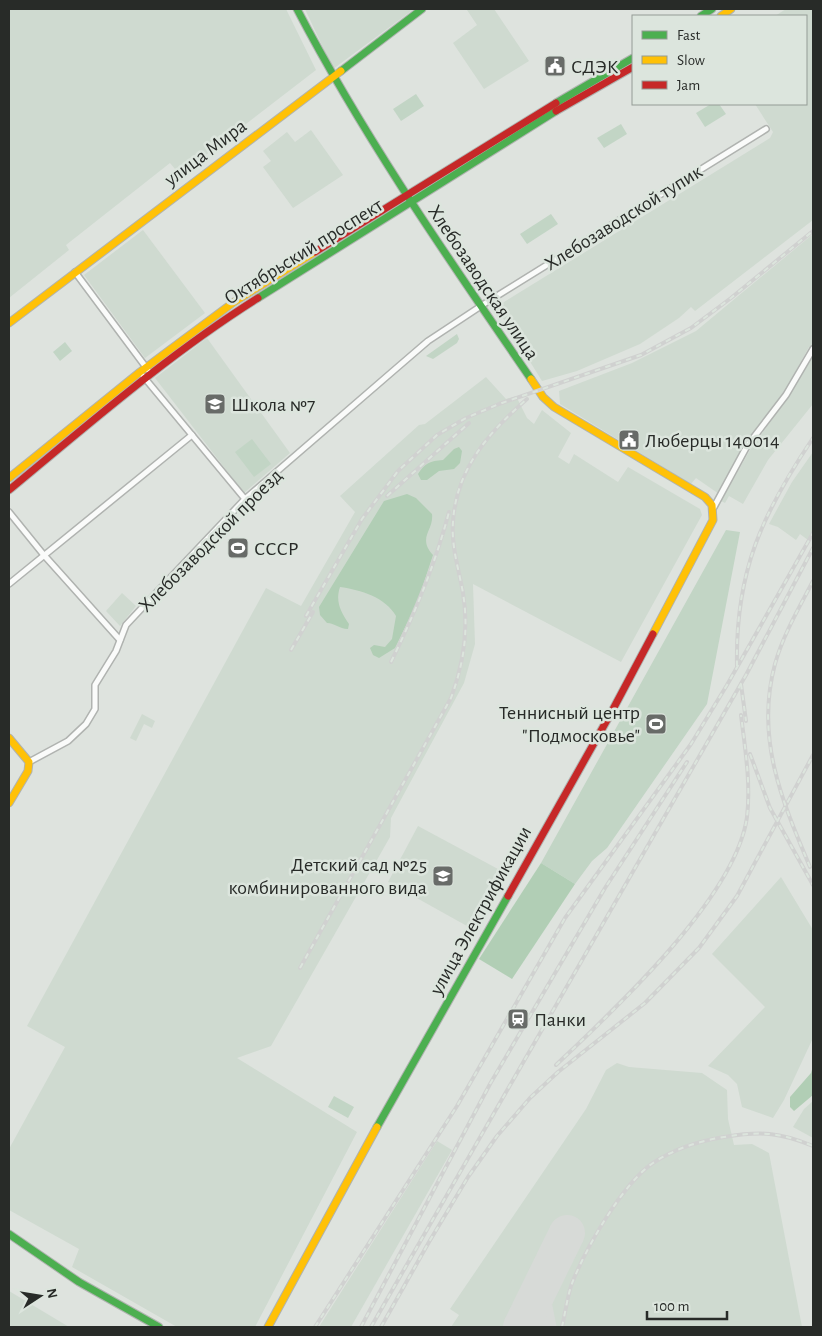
<svg xmlns="http://www.w3.org/2000/svg" width="822" height="1336" font-family="'Alegreya Sans',sans-serif">
<style>
.built{fill:#cfdad0}
.green{fill:#c2d5c5}
.forest{fill:#b1ceb5}
.lines{fill:none;stroke-linecap:round;stroke-linejoin:round}
.taxiway{stroke:#d7dad7;stroke-width:15}
.runway{stroke:#d7dad7;stroke-width:36}
.street-casing{stroke:#b0b3b0;stroke-width:8}
.fast-casing{stroke:#b0b3b0;stroke-width:9}
.slow-casing{stroke:#b0b3b0;stroke-width:9}
.jam-casing{stroke:#b0b3b0;stroke-width:9}
.street{stroke:#fafbfa;stroke-width:5}
.fast{stroke:#4caf50;stroke-width:7}
.slow{stroke:#ffc107;stroke-width:7}
.jam{stroke:#c62828;stroke-width:7}
.rail-casing{stroke:#d0d1d0;stroke-width:4}
.rail{stroke:#dce5dd;stroke-width:2;stroke-dasharray:5.5;stroke-linecap:butt}
.labels{text-anchor:middle;stroke-width:5;stroke-linejoin:round;paint-order:stroke}
.poi-label{font-size:20px;fill:#282b28;stroke:#dce5dd;text-anchor:start}
.street-label{font-size:20px;fill:#282b28;stroke:#dce5dd}
</style>
<rect width="100%" height="100%" fill="#dee3de"/>
<g class="built">
<path d="M9,9H286L316,70L180,175L170,163L66,245L69,250L9,298Z"/>
<path d="M305,9H414L333,69Z"/>
<path d="M469,9H494L529,61L484,89L453,43L477,25L467,10Z"/>
<path d="M786,9H813V220L695,311L691,307L679,318L640,344L577,371L542,381L496,307L770,138L773,132L755,104H806V16H775Z"/>
<path d="M311,130L343,175L293,208L263,167L271,161L263,151L287,132L295,142Z"/>
<path d="M143,230L205,313L145,358L84,275Z"/>
<path d="M813,234V349L809,347L785,391L743,445L719,494L696,478L691,484L560,404L559,391L632,363L696,331Z"/>
<path d="M207,338L290,453L244,493L155,378Z"/>
<path d="M813,356V404L768,460L743,504L729,496L725,503L721,501L750,450L788,397Z"/>
<path d="M486,377L506,399L516,396L527,418L534,424L542,410L571,433L558,457L569,464L574,454L618,482L628,467L700,509L702,515L621,662L473,584L475,644L464,683L391,818L390,837L271,1046L237,1058L357,1132L255,1327H177L72,1267L79,1249L9,1210V1149L65,1047L27,1026L266,588L301,606L355,512L340,496L419,425L425,424Z"/>
<path d="M813,452V530L808,540L800,534L796,540L778,527L769,524L792,482Z"/>
<path d="M122,593L136,606L120,626L106,611Z"/>
<path d="M142,714L155,721L152,728L144,724L136,741L130,738Z"/>
<path d="M418,826L498,869L467,926L388,882Z"/>
<path d="M781,877L813,930V1038L784,1100L773,1118L742,1107L737,1084L728,1075L708,1066L765,1007L712,954Z"/>
<path d="M617,1063L629,1067L702,1073L727,1090L728,1119L734,1145L752,1144L769,1153L802,1327H451L459,1315L450,1309L586,1109L606,1070Z"/>
<path d="M813,1101V1138L793,1127L804,1109Z"/>
<path d="M437,1141L452,1150L351,1327H319Z"/>
<path d="M9,1291L69,1327H9Z"/>
</g>
<g class="green">
<path d="M416,94L424,106L401,121L393,109Z"/>
<path d="M711,104H719L726,114L705,127L696,113Z"/>
<path d="M621,124L627,134L604,148L597,138Z"/>
<path d="M551,214L558,224L527,244L520,234Z"/>
<path d="M457,334L459,339L457,343L433,359L426,356Z"/>
<path d="M65,342L72,351L60,361L53,352Z"/>
<path d="M252,439L271,464L254,477L235,452Z"/>
<path d="M726,530L740,532L707,704L607,848L592,861L575,884L541,863Z"/>
<path d="M334,1096L354,1107L348,1118L328,1107Z"/>
</g>
<g class="forest">
<path d="M459,447L462,451L460,463L454,469L439,471L427,480H421L418,474C425,463 430,461 443,460L454,449Z"/>
<path d="M407,494L416,498L432,514C434,531 417,537 433,555L417,603L395,648L379,658L373,655L370,648L374,645L385,647L392,639L396,616C385,597 361,590 340,587C335,602 341,612 349,624L348,629C339,629 335,623 327,623L320,615L319,607L384,501Z"/>
<path d="M541,863L575,884L512,979L479,959Z"/>
<path d="M813,1066V1095L794,1111L790,1107V1097L811,1073Z"/>
</g>
<g class="lines">
<path class="taxiway" d="M541,1287L549,1327"/>
<path class="runway" d="M521,1327L567,1233"/>
<g class="street-casing">
<g id="street">
<path d="M75,272L148,370"/>
<path d="M143,376L245,499"/>
<path d="M714,507L747,446L786,395L813,349"/>
<path d="M9,512L43,554L120,640"/>
<path d="M9,584L192,435"/>
<path d="M29,762L68,741L86,724L95,709V685L116,651L126,625L173,575L245,499L392,372L428,341L484,304L766,129"/>
</g>
</g>
<g class="fast-casing">
<g id="fast">
<path d="M297,9C365,139 448,258 531,379"/>
<path d="M701,16L712,9"/>
<path d="M341,71L422,9"/>
<path d="M556,103L633,58"/>
<path d="M258,298L556,111"/>
<path d="M377,1127L508,896"/>
<path d="M9,1234L79,1282L159,1327"/>
</g>
</g>
<g class="slow-casing">
<g id="slow">
<path d="M721,16L731,9"/>
<path d="M9,323L341,71"/>
<path d="M531,379L543,397L554,407L705,497L712,505L713,520L653,634"/>
<path d="M9,478L140,372L234,302L315,252"/>
<path d="M9,738L29,762L28,771L9,803"/>
<path d="M268,1327L377,1127"/>
</g>
</g>
<g class="jam-casing">
<g id="jam">
<path d="M556,111L633,67"/>
<path d="M315,252L556,103"/>
<path d="M9,490C90,423 169,354 258,298"/>
<path d="M508,896L611,713L653,634"/>
</g>
</g>
<use href="#street" class="street"/>
<use href="#fast" class="fast"/>
<use href="#slow" class="slow"/>
<use href="#jam" class="jam"/>
<g class="rail-casing">
<g id="rail">
<path d="M387,496L469,423"/>
<path d="M306,616L362,519L398,471L437,435L466,418L499,404L641,355L691,328L731,298L813,231"/>
<path d="M291,650L313,612"/>
<path d="M391,662C415,613 435,565 449,512"/>
<path d="M737,666C735,572 762,514 813,438"/>
<path d="M741,684L746,721"/>
<path d="M750,754L770,808L813,885"/>
<path d="M810,867C782,801 755,738 775,664C783,635 799,608 813,581"/>
<path d="M300,968L451,698C464,663 469,630 463,593C459,570 451,546 453,522C456,469 489,432 527,399"/>
<path d="M556,1065C614,1010 736,897 747,817C751,783 745,748 741,715"/>
<path d="M315,1327L457,1106L565,918L691,744L727,685L813,533"/>
<path d="M361,1327L490,1084L605,888L687,762"/>
<path d="M371,1327L746,675L813,548"/>
<path d="M381,1327L429,1242L468,1177L497,1136L530,1098L558,1072L645,1003L699,948L737,896L813,755"/>
<path d="M562,1327C565,1314 567,1299 571,1286C584,1251 622,1184 653,1163C674,1149 699,1141 724,1137C761,1131 779,1132 813,1146"/>
</g>
</g>
<use href="#rail" class="rail"/>
</g>
<defs>
<g id="civic-square" transform="scale(1.125)"><rect x="-9" y="-9" width="18" height="18" rx="4" fill="#686b68" stroke="#dce5dd"/><path d="M-.6-6.5H3V-4.5H.6V-3L4-1V1h2V6H-6V1h2V-1L-.6-3ZM-1.2 2.5V6h2.4V2.5Z" fill="#fff"/></g>
<g id="school-square" transform="scale(1.125)"><rect x="-9" y="-9" width="18" height="18" rx="4" fill="#686b68" stroke="#dce5dd"/><path d="M0-5L7-2L0 1L-7-2ZM-4 1L0 2.5L4 1V4Q0 6-4 4Z" fill="#fff"/></g>
<g id="stadium-square" transform="scale(1.125)"><rect x="-9" y="-9" width="18" height="18" rx="4" fill="#686b68" stroke="#dce5dd"/><path d="M0-5a6.5 5 0 1 0 0 10a6.5 5 0 1 0 0-10ZM-3.5-1.8h7v3.6h-7Z" fill="#fff"/></g>
<g id="station-square" transform="scale(1.125)"><rect x="-9" y="-9" width="18" height="18" rx="4" fill="#686b68" stroke="#dce5dd"/><path d="M-3-6H3Q5-6 5-4V2Q5 4 3 4L4.5 6H3L1.5 4h-3L-3 6H-4.5L-3 4Q-5 4-5 2V-4Q-5-6-3-6ZM-3.5-4v3h7v-3ZM-3.5 1v1.5H-2V1ZM2 1v1.5H3.5V1Z" fill="#fff"/></g>
</defs>
<g fill-rule="evenodd">
<use href="#civic-square" x="555" y="66"/>
<use href="#school-square" x="215" y="404"/>
<use href="#civic-square" x="629" y="440"/>
<use href="#stadium-square" x="238" y="548"/>
<use href="#stadium-square" x="656" y="724"/>
<use href="#school-square" x="443" y="876"/>
<use href="#station-square" x="518" y="1019"/>
</g>
<g class="labels">
<g class="poi-label">
<text x="571" y="73">СДЭК</text>
<text x="231" y="411">Школа №7</text>
<text x="645" y="447">Люберцы 140014</text>
<text x="254" y="555">СССР</text>
<text x="640" y="719" text-anchor="end">Теннисный центр<tspan x="640" dy="23">"Подмосковье"</tspan></text>
<text x="427" y="871" text-anchor="end">Детский сад №25<tspan x="427" dy="23">комбинированного вида</tspan></text>
<text x="534" y="1026">Панки</text>
</g>
<g class="street-label">
<text transform="translate(205 152) rotate(-37)" y="7">улица Мира</text>
<text transform="translate(623 217) rotate(-32)" y="7">Хлебозаводской тупик</text>
<text transform="translate(303 251) rotate(-32)" y="7">Октябрьский проспект</text>
<text transform="translate(484 282) rotate(56)" y="7">Хлебозаводская улица</text>
<text transform="translate(210 540) rotate(-45)" y="7">Хлебозаводской проезд</text>
<text transform="translate(480 910) rotate(-61)" y="7">улица Электрификации</text>
</g>
</g>
<rect width="822" height="1336" fill="none" stroke="#282b28" stroke-width="20"/>
<rect x="632" y="15" width="175" height="90" fill="#dce5dd" stroke="#949b95"/>
<rect x="642" y="31" width="25" height="8" fill="#4caf50" stroke="#949b95"/>
<text x="677" y="40" font-size="15" fill="#282b28">Fast</text>
<rect x="642" y="56" width="25" height="8" fill="#ffc107" stroke="#949b95"/>
<text x="677" y="65" font-size="15" fill="#282b28">Slow</text>
<rect x="642" y="81" width="25" height="8" fill="#c62828" stroke="#949b95"/>
<text x="677" y="90" font-size="15" fill="#282b28">Jam</text>
<g transform="translate(40 1296) rotate(78)" stroke="#dce5dd" stroke-width="4" paint-order="stroke">
<path d="M0-4L9 19L0 12L-9 19Z" fill="#282b28"/>
<text y="-8" font-size="14" font-weight="bold" text-anchor="middle" fill="#282b28">N</text>
</g>
<path d="M647 1311v8h80v-8" fill="none" stroke="#282b28" stroke-width="2.5"/>
<text x="654" y="1311" font-size="15" fill="#282b28" stroke="#dce5dd" stroke-width="4" paint-order="stroke">100 m</text>
</svg>
